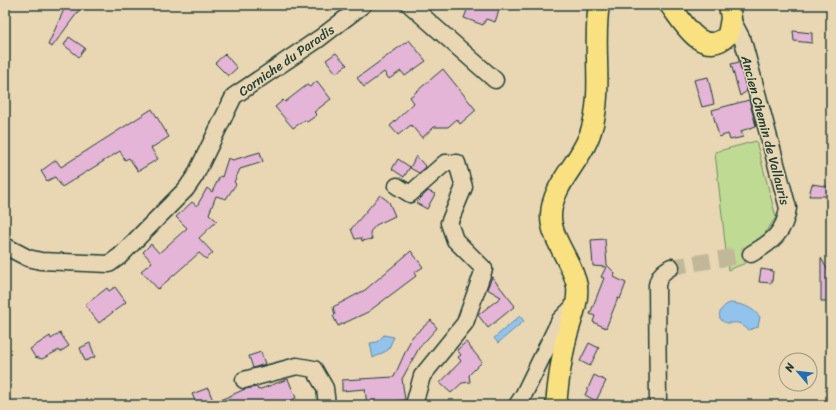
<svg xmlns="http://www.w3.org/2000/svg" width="836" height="410" font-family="Sriracha,sans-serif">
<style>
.green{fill:#bfda92;stroke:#6f8c63}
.water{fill:#91c3ed;stroke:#638da3}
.building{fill:#e4b5d6;stroke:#1f3d34}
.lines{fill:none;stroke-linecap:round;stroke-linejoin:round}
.minor-tunnel{stroke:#c1b89a;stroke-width:16;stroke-dasharray:16 8;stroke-linecap:butt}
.minor-casing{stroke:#1f3d34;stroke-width:19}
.major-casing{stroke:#1f3d34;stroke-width:23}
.minor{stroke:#e9d7b4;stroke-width:16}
.major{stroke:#f9e181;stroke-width:20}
.labels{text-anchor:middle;stroke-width:3;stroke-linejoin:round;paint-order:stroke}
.street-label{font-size:13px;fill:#1f3d34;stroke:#e9d7b4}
</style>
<rect width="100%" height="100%" fill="#e9d7b4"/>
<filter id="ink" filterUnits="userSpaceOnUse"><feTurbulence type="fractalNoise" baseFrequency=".025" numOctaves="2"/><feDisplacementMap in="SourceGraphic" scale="8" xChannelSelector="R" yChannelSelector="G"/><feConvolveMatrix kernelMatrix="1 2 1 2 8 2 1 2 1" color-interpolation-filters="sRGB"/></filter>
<g filter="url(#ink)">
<path class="green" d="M756,141L776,217L762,238L745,249L746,263L728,270L715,152Z"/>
<g class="water">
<path d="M730,303C743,304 752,307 760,317L758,327L749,330C745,328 742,324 738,323C734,322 731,324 728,323C714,321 719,307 730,303Z"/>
<path d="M520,316L524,321L498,343L494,338Z"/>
<path d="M384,335L394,337L388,350L373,358L370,343L377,342Z"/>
</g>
<g class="building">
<path d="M66,5H83L52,47L48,45Z"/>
<path d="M469,5H501L495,22L486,19L483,25L464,18Z"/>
<path d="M793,31L812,33V43L794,41Z"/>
<path d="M69,37L85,48L79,57L64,45Z"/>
<path d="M409,40L426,61L405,76L401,71L389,79L384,72L364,87L357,78Z"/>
<path d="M336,53L347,65L336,73L326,60Z"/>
<path d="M225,54L237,68L228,76L215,63Z"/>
<path d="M739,62L747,91L740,96L731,64Z"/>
<path d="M443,69L476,110L460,124L457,119L448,127H434L422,138L411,125L398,135L390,126L414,103L410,97Z"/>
<path d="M708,77L714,104L702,107L694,80Z"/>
<path d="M317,81L331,99L314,112L317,115L307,122L305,120L293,128L275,107L283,100L285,102L307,85L310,87Z"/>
<path d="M749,100L756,126L741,131L743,137L730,140L728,134L719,137L712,110Z"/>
<path d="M152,109L169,137L151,148L158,159L138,171L129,158L125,160L120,151L62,187L55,177L47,181L41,171L56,160L61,167Z"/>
<path d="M260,152L263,162L240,169L234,182L236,184L226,199L216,196L209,214L217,221L199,238L213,253L206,259L199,253L158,289L141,271L152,262L143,252L151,244L159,253L187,228L176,217L192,202L197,206L207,188L212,192L220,176L222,177L228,158L233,160Z"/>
<path d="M416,156L426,167L419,173L410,168Z"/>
<path d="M398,159L410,167L404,177L392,169Z"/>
<path d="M812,184L831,187V196H809Z"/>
<path d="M428,191L435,194L427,209L416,203Z"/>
<path d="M380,195L389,202L395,216L376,225L370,232L372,239L362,241L361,238L355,239L351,229Z"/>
<path d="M605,239L607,265L615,273L614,277L626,283L620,299L618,298L606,328L593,322L595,316L590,314L604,278L601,277L606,267L593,266L591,240Z"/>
<path d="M411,251L423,267L414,273L416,276L368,312L338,326L333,316L335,315L333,307L365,290Z"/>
<path d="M821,258L831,276L829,301H821Z"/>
<path d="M761,269L773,271L772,283L759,282Z"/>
<path d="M492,277L515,306L488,328L478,315L501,297L487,289Z"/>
<path d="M115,287L126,302L99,323L85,305L107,288L109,291Z"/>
<path d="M431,320L437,328L419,348L402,379L405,400L393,402V405H367L365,389L342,391V380L394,377L412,337Z"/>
<path d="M60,333L69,346L60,352L59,350L42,359L35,357L30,349L50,336L51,339Z"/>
<path d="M466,342L482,362L469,375L470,382L462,383L451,393L440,383L461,361L458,357L461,355L457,350Z"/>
<path d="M90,343L95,357L85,361L80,348Z"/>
<path d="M589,343L599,348L590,366L580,361Z"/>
<path d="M261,352L265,364L253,368L249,356Z"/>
<path d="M594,375L606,381L596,401L585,395Z"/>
<path d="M288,379L296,398L292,400L294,405H197L192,394L208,388L214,403L245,389L257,387L258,390Z"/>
</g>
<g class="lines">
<path class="minor-tunnel" d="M671,267L751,254"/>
<g class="minor-casing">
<g id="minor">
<path d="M410,5L495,80"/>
<path d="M731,18L743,41L788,208C785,232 771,243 751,254"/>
<path d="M397,186L410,194L445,163H457L464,187L449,223L455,240L484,269L465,323L422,376L414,405"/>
<path d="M5,246L28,258L41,261L109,264L120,256L186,189L195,176L234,96L320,38L363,5"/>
<path d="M244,380L297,366L314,369L325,388L327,405"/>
<path d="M517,405L523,396L560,320L576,304"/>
<path d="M658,405L657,285C659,276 662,272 671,267"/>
</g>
</g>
<g class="major-casing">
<g id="major">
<path d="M670,5C684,24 703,59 728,35L731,18L729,5"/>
<path d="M556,405C558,383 561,361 566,339C570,322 579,304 577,286C573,263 550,238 551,215C552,184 582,161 591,131C604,91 592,46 599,5"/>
</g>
</g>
<use href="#minor" class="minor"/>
<use href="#major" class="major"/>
</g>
</g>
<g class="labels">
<g class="street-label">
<text transform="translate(286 60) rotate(-35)" y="5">Corniche du Paradis</text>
<text transform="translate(766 130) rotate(75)" y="5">Ancien Chemin de Vallauris</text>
</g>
</g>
<rect width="836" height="410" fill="none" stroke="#e9d7b4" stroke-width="20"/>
<rect x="10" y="10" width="816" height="390" fill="none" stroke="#1f3d34" stroke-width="1.5" filter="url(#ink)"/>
<g transform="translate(798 372) rotate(298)"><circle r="19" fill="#e9d7b4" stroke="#989981"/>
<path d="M0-3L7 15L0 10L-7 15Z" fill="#1f6fb2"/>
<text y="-6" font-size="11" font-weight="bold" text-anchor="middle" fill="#1f3d34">N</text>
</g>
</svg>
